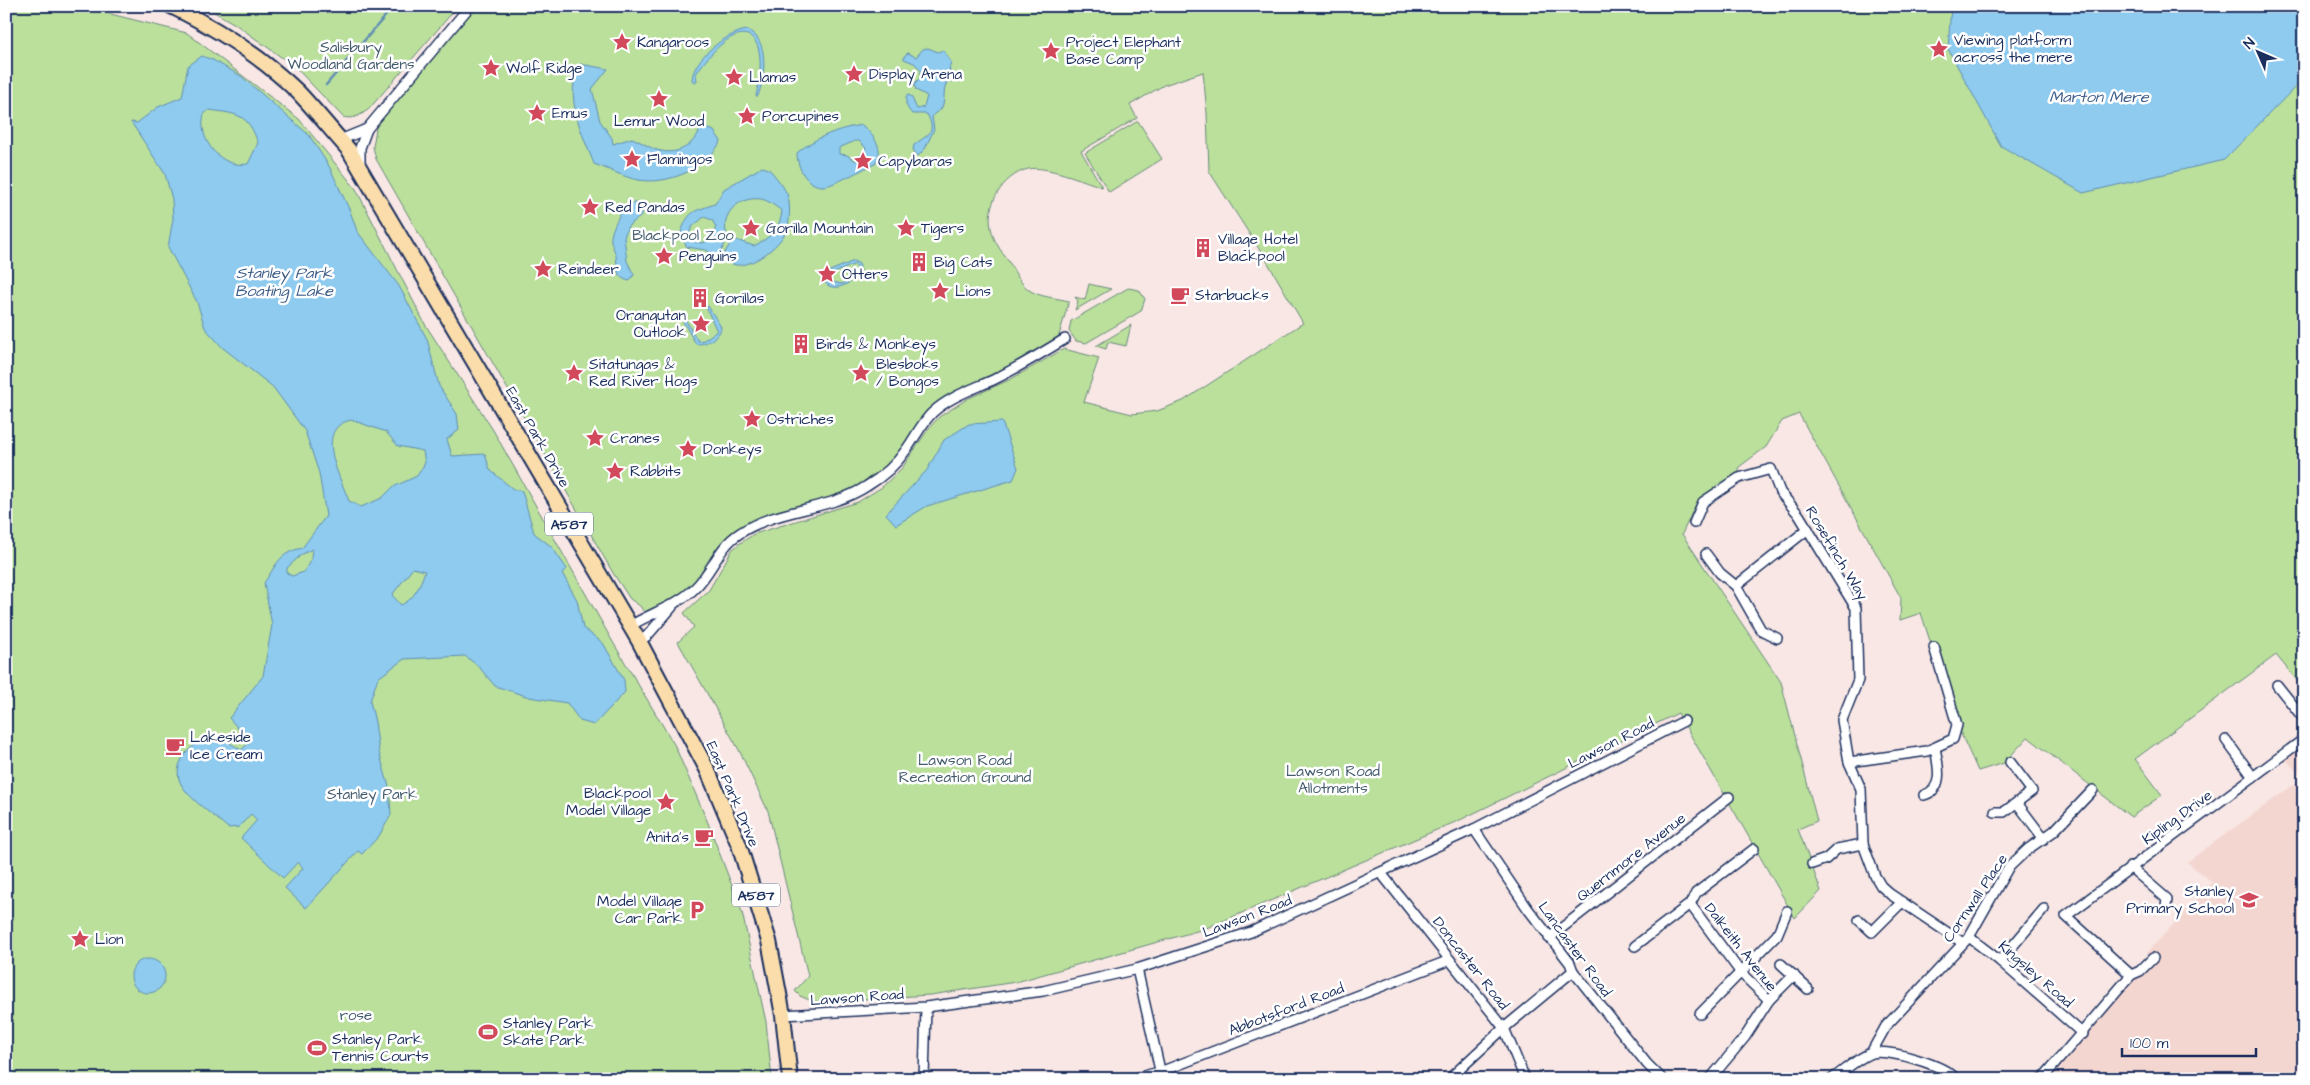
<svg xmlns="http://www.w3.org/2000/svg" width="2310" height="1085" font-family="'Architects Daughter',sans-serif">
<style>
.built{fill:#f4d6d1}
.green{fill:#bae09b;stroke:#6a887c}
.water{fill:#8ecbee;stroke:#608db4;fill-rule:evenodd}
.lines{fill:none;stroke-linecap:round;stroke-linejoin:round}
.stream{stroke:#608db4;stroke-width:2.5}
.minor-casing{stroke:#1b2f5e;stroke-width:12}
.primary-casing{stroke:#1b2f5e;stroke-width:18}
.minor{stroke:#fff;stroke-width:9}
.primary{stroke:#faddab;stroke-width:14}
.labels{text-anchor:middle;stroke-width:5;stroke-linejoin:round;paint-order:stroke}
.shield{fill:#fff;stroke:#5f6d8e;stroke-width:1}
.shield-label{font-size:14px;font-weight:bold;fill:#1b2f5e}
.poi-label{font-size:15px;fill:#1b2f5e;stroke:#fff;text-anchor:start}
.park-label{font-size:15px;fill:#435b6d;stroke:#fff}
.street-label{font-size:15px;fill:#1b2f5e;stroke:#fff}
.water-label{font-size:16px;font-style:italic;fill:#3e5e89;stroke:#fff}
</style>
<rect width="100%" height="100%" fill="#f8e7e4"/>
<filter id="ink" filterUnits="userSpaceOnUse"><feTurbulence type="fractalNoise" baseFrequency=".02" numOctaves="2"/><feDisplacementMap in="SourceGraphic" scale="10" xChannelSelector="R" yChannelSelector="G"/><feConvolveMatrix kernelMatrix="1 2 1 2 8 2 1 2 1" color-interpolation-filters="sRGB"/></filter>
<g filter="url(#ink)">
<path class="built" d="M2304,739V1079H2217L2211,1075L2207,1079H2042L2152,958L2147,953L2212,882L2187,862L2303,778L2282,756Z"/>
<g class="green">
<path d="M6,6H78L187,33L299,119L356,189L425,324L493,430L614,644L675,746L708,823L742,912L766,1022L772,1079H6Z"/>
<path d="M204,6H458L369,109C361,115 353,120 343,117L295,67L235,24Z"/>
<path d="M470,6H2304V678L2299,683L2276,655L2135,759L2162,795L2131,817L2028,737L2004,763L1978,771L1957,725L1921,613L1900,620L1901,598L1799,414L1782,421L1766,447L1739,467V478L1700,508L1696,504L1682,534L1781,682L1817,821L1798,829L1821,891L1795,918L1678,713L1460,820L1204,929L1016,982L930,995L814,1002L800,996L795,991L808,976L768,811L739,750L678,642L694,627L684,613L709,590L732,550L739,544L754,534L858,502L882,487L902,468L929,428L939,417L967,399L1011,379L1064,349L1099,358L1084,402L1132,414L1157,411L1183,401L1303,323L1268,263L1209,171L1207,113L1203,72L1164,85L1130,105L1137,118L1081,151L1102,187C1084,181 1045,165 1028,169C1002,176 984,206 992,232C995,244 1004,255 1011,265C1015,273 1022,285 1029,290C1039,297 1057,298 1069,301L1058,339L1030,360L944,403L905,451L866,487L740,533L695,589L647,617L640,606L630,599L613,573L376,159L373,147L377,122Z"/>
<path d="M1138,121L1162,159L1109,192L1085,153Z"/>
<path d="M1089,284L1111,289L1075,310L1078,301L1075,297L1085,300Z"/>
<path d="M1128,288L1139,290L1145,299L1141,311L1086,343L1076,341L1069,331L1071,321Z"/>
<path d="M1131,325L1126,346L1108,342L1106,349L1096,346Z"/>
</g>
<g class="water">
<path d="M1951,6H2304V78L2224,160L2083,193L2001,146L1948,49Z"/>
<path d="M747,30C770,39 765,77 758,96H756C773,21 735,15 696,74L697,81H695V84L692,80C693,58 726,33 747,30Z"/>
<path d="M928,48L938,52L943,50L951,62L949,70L958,78L957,80L947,82C942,92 946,101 941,109C938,113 934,112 932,117L934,129L925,149L918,156L913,150L914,145C928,134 937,134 927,114H912C907,108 904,103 907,95L911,96L917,109L924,107L927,96L916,90L914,84L921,77V70L914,63L904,59V56L908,53L916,57L923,49Z"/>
<path d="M202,56L213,60L241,76L309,135L329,166L350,211L357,231L399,286L427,339L439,386L457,414L459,430L447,439L452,456L485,454L490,470L513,489L522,491L534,533L552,547L567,569L562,573L577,600L583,628L603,643L624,680L625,692L594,725L580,721L567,703L529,697L495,686L478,666L465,656L404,659L378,678L370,701L375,722L379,752L389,787L391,815L379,836L362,854L358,851L306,908L285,888L303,868L298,862L283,878L241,838L257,820L251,814L239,827L228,828C215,816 187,798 180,782C171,761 196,737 216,738C226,739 233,745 241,750L250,742L229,718L263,676L272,625L264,583C277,564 279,553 302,548L326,516L319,473L305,431L273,387L223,348L205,328L197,302L168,247L173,219L172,199L165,174L131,122L137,123L158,107L182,97L188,66ZM209,110C239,114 248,114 258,143L248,164C221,169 197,140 204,114ZM352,420L386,432L398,446L423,451L425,463L417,476L393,487L382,498L361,507L349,501C341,479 312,427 352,420ZM312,549L311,559L304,572L292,576L287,573V568L301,555ZM413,568L425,571C420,585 415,599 401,605L392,595Z"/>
<path d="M580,64L608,69L592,89L600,121L612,138L613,144L632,138C640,141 647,146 654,149C677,157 693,147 702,126L714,131L721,141C706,169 669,185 638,180C623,177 609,169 594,164C582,133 563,96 580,64Z"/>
<path d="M862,125C873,135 886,149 875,164C864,168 833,186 824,186C807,187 797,168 797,153C814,138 839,128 862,125ZM855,141H859L866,148L856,161L847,155L839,154V148Z"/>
<path d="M762,167L769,169C775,176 783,185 787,194C791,204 790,223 786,232C778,247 753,267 736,265C731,264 726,261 721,259L733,239L754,246C770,237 780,230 782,211C776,207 768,200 761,199C738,196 718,215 728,238L718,257L706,250L687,247L680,235C689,210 692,212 715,204L724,189ZM704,217L712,220L716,227L712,237L703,243L691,241L688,236L692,227Z"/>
<path d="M631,203H639L644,209L640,217L628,226L624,237L627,261L634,275L629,281C614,277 618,267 616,256C615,250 610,244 611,237C612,229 617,220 621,212L626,210L625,205Z"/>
<path d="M854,261L859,264L861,271C853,284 829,297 822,277L825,273ZM855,264L857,268C853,276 850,279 842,284L828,281L832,274Z"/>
<path d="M708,306L721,327C721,337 705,345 696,344L682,320L685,319L698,341L704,340L717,331L706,307Z"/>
<path d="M1002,422L1018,468L1013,480L927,506L896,525L886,514L927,470L944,440L969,424Z"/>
<circle cx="148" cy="976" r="17"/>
</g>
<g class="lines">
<path class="stream" d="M326,85L394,6"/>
<g class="minor-casing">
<g id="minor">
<path d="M340,140L367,129"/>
<path d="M360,164V148L367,129L470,6"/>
<path d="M1694,523L1703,502L1739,478L1771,469L1780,492L1799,515L1856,608L1858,680L1842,720L1849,762L1861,789L1863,844L1875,876L1881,886L1890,894L1963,943"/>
<path d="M1706,554L1720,573L1736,586"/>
<path d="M630,626C651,613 677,606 695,588C713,571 718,547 740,533C778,508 829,511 867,486C882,477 896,465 906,450C915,438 921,424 932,413C950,396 974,389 995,379C1019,367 1042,353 1065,339"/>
<path d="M1777,638L1761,630L1736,586L1808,529"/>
<path d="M639,641L647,636L672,607"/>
<path d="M2277,685L2304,719"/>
<path d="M2226,740L2253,777"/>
<path d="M1849,762L1927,751L1953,739L1957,725L1934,647"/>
<path d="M1924,795C1945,789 1938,765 1935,748"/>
<path d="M2017,803L2044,839"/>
<path d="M1995,812H2004L2032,791L2010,762"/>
<path d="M1474,829L1528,909L1570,963L1573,971L1647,1064L1662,1079"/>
<path d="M1812,864L1826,859L1837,849L1863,844"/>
<path d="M2130,867L2167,899L2166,907"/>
<path d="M1381,873L1504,1028L1525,1079"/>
<path d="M1690,904L1741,973L1769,1000L1745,1037L1710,1079"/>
<path d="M1859,920L1872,932L1902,902"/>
<path d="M1969,937L2000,961L2083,1034"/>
<path d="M1549,938L1729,797"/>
<path d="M1635,946L1690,904L1696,893L1754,849"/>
<path d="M2000,961L2044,909"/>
<path d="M1781,964L1808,989"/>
<path d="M1137,969L1162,1079"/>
<path d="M2131,975L2066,916L2304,739"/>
<path d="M1769,1000L1794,975"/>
<path d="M1700,1014L1777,935L1787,911"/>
<path d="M783,1015L926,1007L1043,991L1137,969L1251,932L1474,829L1684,721"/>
<path d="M1871,1053L1886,1026L1969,937L2008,868L2028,849L2054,831L2093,790"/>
<path d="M924,1079L926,1007"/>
<path d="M1130,1079L1160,1072L1450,960"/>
<path d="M1449,1079L1504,1028L1573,971"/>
<path d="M1832,1079C1842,1072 1862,1055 1872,1053C1889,1049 1945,1065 1956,1079"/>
<path d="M2042,1079L2131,975L2140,971L2153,958"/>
</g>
</g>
<g class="primary-casing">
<path id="primary" d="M171,6C216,28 262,57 298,92C316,111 332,131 349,150L639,641L708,771L739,845L769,941L783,1015L790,1079"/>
</g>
<use href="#minor" class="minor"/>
<use href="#primary" class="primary"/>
</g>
</g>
<defs>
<g id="sight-bare" transform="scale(1.5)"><path d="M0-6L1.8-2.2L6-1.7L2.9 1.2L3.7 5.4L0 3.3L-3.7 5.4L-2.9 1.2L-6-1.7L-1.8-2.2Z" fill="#d1495b" stroke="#fff" stroke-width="2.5" paint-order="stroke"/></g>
<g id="building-bare" transform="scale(1.5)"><path d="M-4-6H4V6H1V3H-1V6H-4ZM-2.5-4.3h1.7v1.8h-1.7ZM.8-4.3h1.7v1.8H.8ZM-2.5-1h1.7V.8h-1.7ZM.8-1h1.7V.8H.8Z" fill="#d1495b" stroke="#fff" stroke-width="2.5" paint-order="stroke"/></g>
<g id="cafe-bare" transform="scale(1.5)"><path d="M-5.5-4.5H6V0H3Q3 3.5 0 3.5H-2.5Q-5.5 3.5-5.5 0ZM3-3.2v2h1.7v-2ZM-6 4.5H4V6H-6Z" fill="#d1495b" stroke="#fff" stroke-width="2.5" paint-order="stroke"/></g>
<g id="school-bare" transform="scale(1.5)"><path d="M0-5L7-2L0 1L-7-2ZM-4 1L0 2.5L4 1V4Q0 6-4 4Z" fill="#d1495b" stroke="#fff" stroke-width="2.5" paint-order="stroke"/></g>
<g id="parking-bare" transform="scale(1.5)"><path d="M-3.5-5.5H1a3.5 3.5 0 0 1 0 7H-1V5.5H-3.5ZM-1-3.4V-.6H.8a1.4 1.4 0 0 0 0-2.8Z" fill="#d1495b" stroke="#fff" stroke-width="2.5" paint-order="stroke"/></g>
<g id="stadium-bare" transform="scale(1.5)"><path d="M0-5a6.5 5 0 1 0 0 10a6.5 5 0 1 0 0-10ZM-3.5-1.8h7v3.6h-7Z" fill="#d1495b" stroke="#fff" stroke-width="2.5" paint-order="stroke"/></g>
</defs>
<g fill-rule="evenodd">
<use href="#sight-bare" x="622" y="42"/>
<use href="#sight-bare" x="1939" y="49"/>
<use href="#sight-bare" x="1051" y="51"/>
<use href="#sight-bare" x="491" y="68"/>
<use href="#sight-bare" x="854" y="74"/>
<use href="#sight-bare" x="734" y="77"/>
<use href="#sight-bare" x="659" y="99"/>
<use href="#sight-bare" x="537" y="113"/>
<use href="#sight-bare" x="747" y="116"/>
<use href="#sight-bare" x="632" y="159"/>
<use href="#sight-bare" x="863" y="161"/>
<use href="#sight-bare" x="590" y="207"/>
<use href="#sight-bare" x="751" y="228"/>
<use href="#sight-bare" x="906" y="228"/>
<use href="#building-bare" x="1203" y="248"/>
<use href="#sight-bare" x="664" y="256"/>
<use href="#building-bare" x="919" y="262"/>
<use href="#sight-bare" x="543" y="269"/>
<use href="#sight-bare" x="827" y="274"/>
<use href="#sight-bare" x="940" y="291"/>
<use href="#cafe-bare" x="1180" y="295"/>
<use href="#building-bare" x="700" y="298"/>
<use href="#sight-bare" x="701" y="324"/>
<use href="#building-bare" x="801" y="344"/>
<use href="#sight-bare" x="574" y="373"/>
<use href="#sight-bare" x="861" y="373"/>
<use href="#sight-bare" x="752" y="419"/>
<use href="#sight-bare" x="595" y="438"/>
<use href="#sight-bare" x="688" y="449"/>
<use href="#sight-bare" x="615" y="471"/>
<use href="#cafe-bare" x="175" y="746"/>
<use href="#sight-bare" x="666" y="802"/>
<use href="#cafe-bare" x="704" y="837"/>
<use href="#school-bare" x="2249" y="900"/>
<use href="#parking-bare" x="697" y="910"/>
<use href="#sight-bare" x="80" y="939"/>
<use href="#stadium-bare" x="488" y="1032"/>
<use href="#stadium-bare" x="317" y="1048"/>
</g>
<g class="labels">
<g class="shield">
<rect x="545" y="512.5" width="48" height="23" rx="4"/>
<rect x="732" y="883.5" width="48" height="23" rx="4"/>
</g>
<g class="shield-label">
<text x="569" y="529">A587</text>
<text x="756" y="900">A587</text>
</g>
<g class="poi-label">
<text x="1954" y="45">Viewing platform<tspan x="1954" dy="17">across the mere</tspan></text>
<text x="637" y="47">Kangaroos</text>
<text x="1066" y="47">Project Elephant<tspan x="1066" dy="17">Base Camp</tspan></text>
<text x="506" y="73">Wolf Ridge</text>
<text x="869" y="79">Display Arena</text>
<text x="749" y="82">Llamas</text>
<text x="552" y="118">Emus</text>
<text x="762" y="121">Porcupines</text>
<text x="659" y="126" text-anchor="middle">Lemur Wood</text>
<text x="647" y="164">Flamingos</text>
<text x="878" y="166">Capybaras</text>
<text x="605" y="212">Red Pandas</text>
<text x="766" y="233">Gorilla Mountain</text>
<text x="921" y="233">Tigers</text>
<text x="1218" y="244">Village Hotel<tspan x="1218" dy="17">Blackpool</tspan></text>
<text x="679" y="261">Penguins</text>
<text x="934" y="267">Big Cats</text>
<text x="558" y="274">Reindeer</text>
<text x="842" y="279">Otters</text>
<text x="955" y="296">Lions</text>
<text x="1195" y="300">Starbucks</text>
<text x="715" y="303">Gorillas</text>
<text x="686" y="320" text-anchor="end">Orangutan<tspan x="686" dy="17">Outlook</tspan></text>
<text x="816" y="349">Birds &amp; Monkeys</text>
<text x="589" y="369">Sitatungas &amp;<tspan x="589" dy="17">Red River Hogs</tspan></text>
<text x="876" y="369">Blesboks<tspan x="876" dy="17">/ Bongos</tspan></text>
<text x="767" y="424">Ostriches</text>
<text x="610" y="443">Cranes</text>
<text x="703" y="454">Donkeys</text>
<text x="630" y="476">Rabbits</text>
<text x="190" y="742">Lakeside<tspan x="190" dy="17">Ice Cream</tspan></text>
<text x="651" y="798" text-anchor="end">Blackpool<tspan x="651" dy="17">Model Village</tspan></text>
<text x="689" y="842" text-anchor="end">Anita's</text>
<text x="2234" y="896" text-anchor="end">Stanley<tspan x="2234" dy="17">Primary School</tspan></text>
<text x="682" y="906" text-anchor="end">Model Village<tspan x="682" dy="17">Car Park</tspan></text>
<text x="95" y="944">Lion</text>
<text x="503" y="1028">Stanley Park<tspan x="503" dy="17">Skate Park</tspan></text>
<text x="332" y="1044">Stanley Park<tspan x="332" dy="17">Tennis Courts</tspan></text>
</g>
<g class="park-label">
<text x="351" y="52">Salisbury<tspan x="351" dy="17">Woodland Gardens</tspan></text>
<text x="683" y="240">Blackpool Zoo</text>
<text x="965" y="765">Lawson Road<tspan x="965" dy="17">Recreation Ground</tspan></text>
<text x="1333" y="776">Lawson Road<tspan x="1333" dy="17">Allotments</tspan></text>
<text x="372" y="799">Stanley Park</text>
<text x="356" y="1020">rose</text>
</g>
<g class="street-label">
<text transform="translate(538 437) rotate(60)" y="5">East Park Drive</text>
<text transform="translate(1837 553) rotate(59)" y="5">Rosefinch Way</text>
<text transform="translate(1611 743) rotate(-27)" y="5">Lawson Road</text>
<text transform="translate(733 794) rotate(67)" y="5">East Park Drive</text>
<text transform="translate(2177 817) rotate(-36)" y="5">Kipling Drive</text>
<text transform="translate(1631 857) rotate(-38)" y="5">Quernmore Avenue</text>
<text transform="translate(1975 898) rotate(-56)" y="5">Cornwall Place</text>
<text transform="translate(1247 916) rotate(-21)" y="5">Lawson Road</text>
<text transform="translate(1741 947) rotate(52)" y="5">Dalkeith Avenue</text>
<text transform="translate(1575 949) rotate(54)" y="5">Lancaster Road</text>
<text transform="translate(1471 963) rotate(52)" y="5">Doncaster Road</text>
<text transform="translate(2036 974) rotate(41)" y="5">Kingsley Road</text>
<text transform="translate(857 997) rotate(-4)" y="5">Lawson Road</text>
<text transform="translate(1286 1009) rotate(-21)" y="5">Abbotsford Road</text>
</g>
<g class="water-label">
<text x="2099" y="102">Marton Mere</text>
<text x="284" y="278">Stanley Park<tspan x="284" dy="18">Boating Lake</tspan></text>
</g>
</g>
<rect width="2310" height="1085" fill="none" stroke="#fff" stroke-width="25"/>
<rect x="12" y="12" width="2285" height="1060" fill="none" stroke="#1b2f5e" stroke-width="2" filter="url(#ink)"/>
<g transform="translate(2258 52) rotate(315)" stroke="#ffffff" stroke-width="4" paint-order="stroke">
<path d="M0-4L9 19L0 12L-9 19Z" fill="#1b2f5e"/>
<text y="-8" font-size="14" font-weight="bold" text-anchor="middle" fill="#1b2f5e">N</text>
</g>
<path d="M2122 1048v8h134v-8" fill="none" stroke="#1b2f5e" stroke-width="2.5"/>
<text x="2130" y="1048" font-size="15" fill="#1b2f5e" stroke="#ffffff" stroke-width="4" paint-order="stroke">100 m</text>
</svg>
